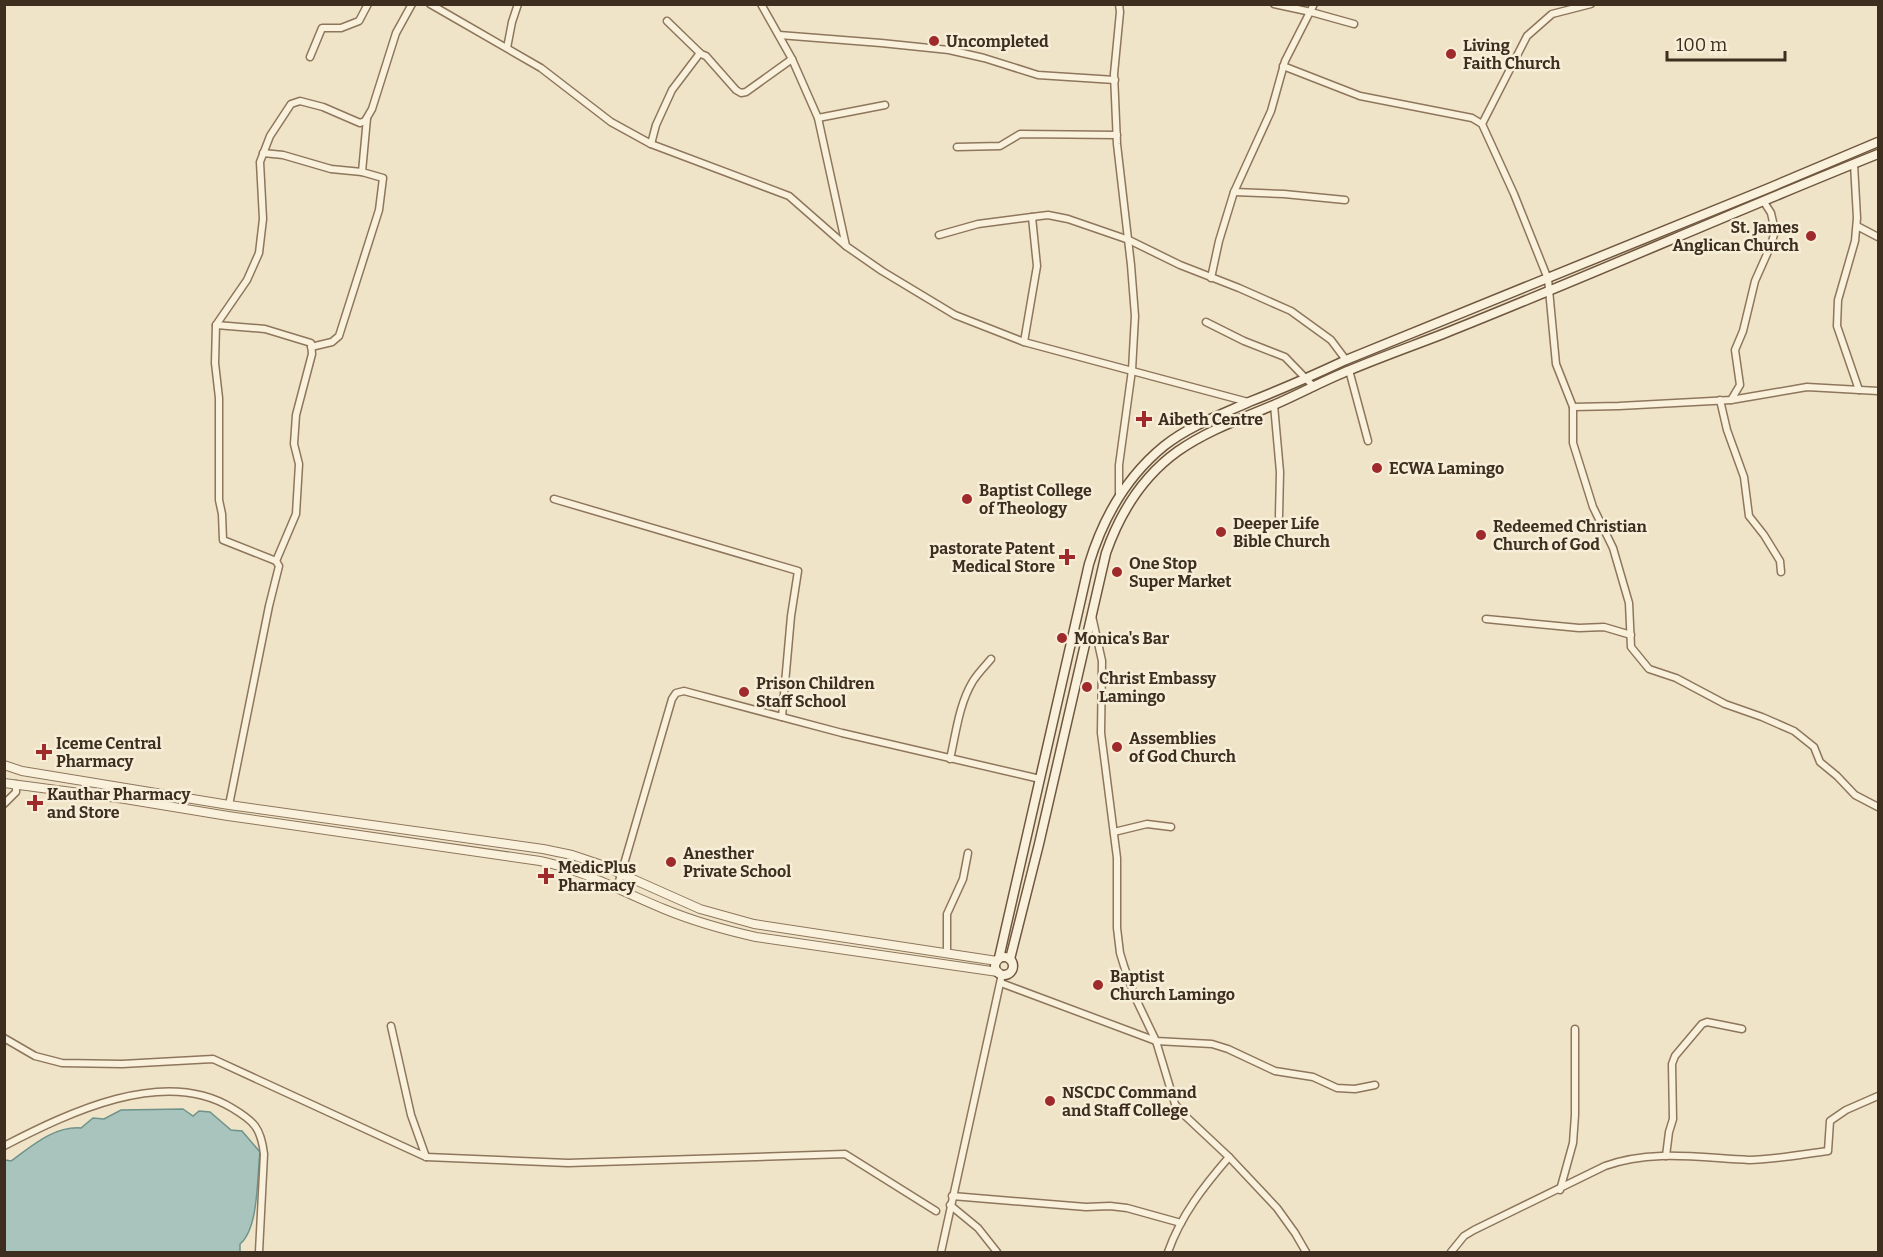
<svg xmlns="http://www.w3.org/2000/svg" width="1883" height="1257" font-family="Bitter,serif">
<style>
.water{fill:#a9c4bc;stroke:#6f938a;stroke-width:1.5}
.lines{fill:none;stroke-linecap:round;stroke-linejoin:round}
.minor-casing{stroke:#8d765c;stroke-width:9}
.tertiary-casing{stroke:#8d765c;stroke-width:10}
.secondary-casing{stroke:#6f573f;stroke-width:11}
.minor{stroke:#faf1dc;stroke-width:6}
.tertiary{stroke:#faf1dc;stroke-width:8}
.secondary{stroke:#faf1dc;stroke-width:8}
.poi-dot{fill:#9e2a2b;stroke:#f7eed8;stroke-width:2}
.labels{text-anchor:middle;stroke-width:5;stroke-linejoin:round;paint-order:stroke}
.poi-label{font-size:16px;font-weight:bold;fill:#3d2e20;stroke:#f7eed8;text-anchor:start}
</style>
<rect width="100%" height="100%" fill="#f0e4c8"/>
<path class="water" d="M183,1109L193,1116L199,1111L210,1112L231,1130L242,1131L260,1152C257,1177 259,1228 240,1244V1252H5V1160L11,1161C32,1146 54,1126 81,1128L93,1118L104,1119L121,1110Z"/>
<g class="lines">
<g class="minor-casing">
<g id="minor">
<path d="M430,4L541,68L611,122L651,144L789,196L846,246"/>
<path d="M761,4L792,59L818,118L846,246L882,271L955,315L1024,342L1248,402"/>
<path d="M1274,4L1311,12L1354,24"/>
<path d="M667,21L701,54L706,56L736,90L741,93L746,92L792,59"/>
<path d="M779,35L881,43L949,50L984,58L1038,75L1115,80"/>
<path d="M507,48L512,22L518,4"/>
<path d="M310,57L322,28H341L359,21L368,4"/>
<path d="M1283,66L1360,96L1472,118L1482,124L1514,194L1548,279L1556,364L1573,407L1619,406L1731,400L1807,387L1878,391"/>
<path d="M818,118L885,105"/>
<path d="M1482,124L1527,36L1552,14L1591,4"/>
<path d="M651,144L656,125L672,90L700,53"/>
<path d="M957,147L1000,146L1020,134L1117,135"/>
<path d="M263,153L283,155L331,169L362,172"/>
<path d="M1854,164L1857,218L1855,241L1838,300L1837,326L1859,390"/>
<path d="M1234,192L1284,194L1345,200"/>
<path d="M1857,226L1878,237"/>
<path d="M939,235L978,224L1032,217L1048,215L1068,219L1129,240L1180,265L1239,288L1291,311L1331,340L1346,360"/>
<path d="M1211,278L1219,241L1234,192L1271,111L1285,61L1314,4"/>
<path d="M1206,322L1244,341L1285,357L1314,387"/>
<path d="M216,325L265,329L311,343L312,354L296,415L294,444L299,464L296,514L276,561"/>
<path d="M1024,342L1037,266L1032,217"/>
<path d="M311,347L332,342L339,336L379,210L383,178L362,172L367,118"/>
<path d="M1349,370L1368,441"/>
<path d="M1720,400L1727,430L1744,477L1749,516L1764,535L1780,561L1781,572"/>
<path d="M1731,400L1740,385L1735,350L1743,331L1755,281L1771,245L1775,231L1771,213L1764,202"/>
<path d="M1274,405L1280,472L1279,516"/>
<path d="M1573,407V443L1593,507L1613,548L1629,603L1631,647L1649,669L1676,678L1725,704L1762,717L1794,731L1814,747L1820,762L1837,776L1855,795L1878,807"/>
<path d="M1119,495V465L1132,370L1135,316L1131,265L1117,144L1114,74L1120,12L1119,4"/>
<path d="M554,499L798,571L791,616L782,717"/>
<path d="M1092,616L1102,661L1101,733L1117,858V928L1120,953L1124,966L1135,997L1156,1041L1175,1104L1181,1112L1229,1157L1277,1208L1295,1233L1306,1252"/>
<path d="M1486,619L1579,628L1604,627L1631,635"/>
<path d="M950,759C956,733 959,704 973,681C978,673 985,666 991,659"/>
<path d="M4,804L16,792V784"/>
<path d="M229,805L269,606L279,566L276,561L223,540L222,514L219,500V398L215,363L216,325L247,280L259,253L263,219L260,162L270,136L291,104L300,101L323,107L360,123L365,121L372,109L396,33L412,4"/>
<path d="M1114,832L1147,824L1171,827"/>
<path d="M617,888L672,699L676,693L684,691L842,733L1040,779"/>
<path d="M947,953V914L963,879L968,853"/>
<path d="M1001,983L1156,1041L1212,1044L1228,1049L1275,1071L1313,1077L1337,1088L1355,1089L1375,1085"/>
<path d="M4,1038L35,1056L62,1063L122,1064L213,1059L426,1157L411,1115L391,1026"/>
<path d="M4,1146C68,1113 164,1066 232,1108C254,1121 261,1128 264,1154L259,1252"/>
<path d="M1666,1156L1669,1132L1673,1119L1672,1064L1675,1056L1702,1024L1707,1022L1742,1029"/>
<path d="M426,1157L568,1163L845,1154L936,1211"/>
<path d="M1560,1190L1573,1143L1575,1115V1029"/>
<path d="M952,1196L1086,1207L1110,1206L1127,1208L1181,1223"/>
<path d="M950,1205L978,1228L997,1252"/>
<path d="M941,1252L1002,974"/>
<path d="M1168,1252C1181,1215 1204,1186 1229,1157"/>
<path d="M1451,1252L1464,1236L1474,1230L1605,1166C1652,1149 1701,1158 1749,1160C1772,1160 1804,1154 1828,1151L1830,1121L1846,1110L1878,1096"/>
</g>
</g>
<g class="tertiary-casing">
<g id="tertiary">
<path d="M4,765L22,771L229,805L543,849L572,855L599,864L700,909L754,924L997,961"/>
<path d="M4,783L125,799L228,816L540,861C584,870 622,892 664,909C693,921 725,930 756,937L998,972"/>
</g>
</g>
<g class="secondary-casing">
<g id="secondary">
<circle cx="1004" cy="966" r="9"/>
<path d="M999,958L1089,564C1103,518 1126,477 1164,446C1189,426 1220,415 1249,402C1282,389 1314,375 1346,360L1769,188L1878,142"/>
<path d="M1010,959L1039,844L1106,553C1120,513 1143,476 1178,451C1210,429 1241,419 1276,404C1301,393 1325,380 1350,370C1381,357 1412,346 1443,334C1589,276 1733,212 1878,154"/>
</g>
</g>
<use href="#minor" class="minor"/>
<use href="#tertiary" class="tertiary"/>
<use href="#secondary" class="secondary"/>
</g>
<g class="poi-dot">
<circle cx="934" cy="41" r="6"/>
<circle cx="1451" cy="54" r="6"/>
<circle cx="1811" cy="236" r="6"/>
<path d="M1141 410h6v6h6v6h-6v6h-6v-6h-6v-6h6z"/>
<circle cx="1377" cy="468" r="6"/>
<circle cx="967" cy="499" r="6"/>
<circle cx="1221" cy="532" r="6"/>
<circle cx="1481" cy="535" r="6"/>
<path d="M1064 548h6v6h6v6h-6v6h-6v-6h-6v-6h6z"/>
<circle cx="1117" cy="572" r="6"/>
<circle cx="1062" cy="638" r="6"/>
<circle cx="1087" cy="687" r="6"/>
<circle cx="744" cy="692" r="6"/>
<circle cx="1117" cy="747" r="6"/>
<path d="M41 743h6v6h6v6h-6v6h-6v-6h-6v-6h6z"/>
<path d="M32 794h6v6h6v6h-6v6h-6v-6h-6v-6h6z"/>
<circle cx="671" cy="862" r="6"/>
<path d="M543 867h6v6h6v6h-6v6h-6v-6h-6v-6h6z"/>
<circle cx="1098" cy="985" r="6"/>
<circle cx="1050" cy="1101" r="6"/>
</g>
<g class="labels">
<g class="poi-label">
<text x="946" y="47">Uncompleted</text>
<text x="1463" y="51">Living<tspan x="1463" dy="18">Faith Church</tspan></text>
<text x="1799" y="233" text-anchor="end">St. James<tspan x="1799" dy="18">Anglican Church</tspan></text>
<text x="1158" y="425">Aibeth Centre</text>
<text x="1389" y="474">ECWA Lamingo</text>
<text x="979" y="496">Baptist College<tspan x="979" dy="18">of Theology</tspan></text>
<text x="1233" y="529">Deeper Life<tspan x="1233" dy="18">Bible Church</tspan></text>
<text x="1493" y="532">Redeemed Christian<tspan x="1493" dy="18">Church of God</tspan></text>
<text x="1055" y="554" text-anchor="end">pastorate Patent<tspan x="1055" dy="18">Medical Store</tspan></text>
<text x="1129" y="569">One Stop<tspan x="1129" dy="18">Super Market</tspan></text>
<text x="1074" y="644">Monica's Bar</text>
<text x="1099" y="684">Christ Embassy<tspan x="1099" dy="18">Lamingo</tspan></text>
<text x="756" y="689">Prison Children<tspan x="756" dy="18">Staff School</tspan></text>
<text x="1129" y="744">Assemblies<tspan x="1129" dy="18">of God Church</tspan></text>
<text x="56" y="749">Iceme Central<tspan x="56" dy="18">Pharmacy</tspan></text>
<text x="47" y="800">Kauthar Pharmacy<tspan x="47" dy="18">and Store</tspan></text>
<text x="683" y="859">Anesther<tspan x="683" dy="18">Private School</tspan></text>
<text x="558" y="873">MedicPlus<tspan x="558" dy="18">Pharmacy</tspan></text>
<text x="1110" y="982">Baptist<tspan x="1110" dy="18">Church Lamingo</tspan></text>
<text x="1062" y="1098">NSCDC Command<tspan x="1062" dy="18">and Staff College</tspan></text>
</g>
</g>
<rect width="1883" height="1257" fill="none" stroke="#3d2e20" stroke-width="12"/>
<path d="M1667 51v9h118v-9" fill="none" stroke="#3d2e20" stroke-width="3"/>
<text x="1676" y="51" font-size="18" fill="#3d2e20" stroke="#f7eed8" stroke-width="4.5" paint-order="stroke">100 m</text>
</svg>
